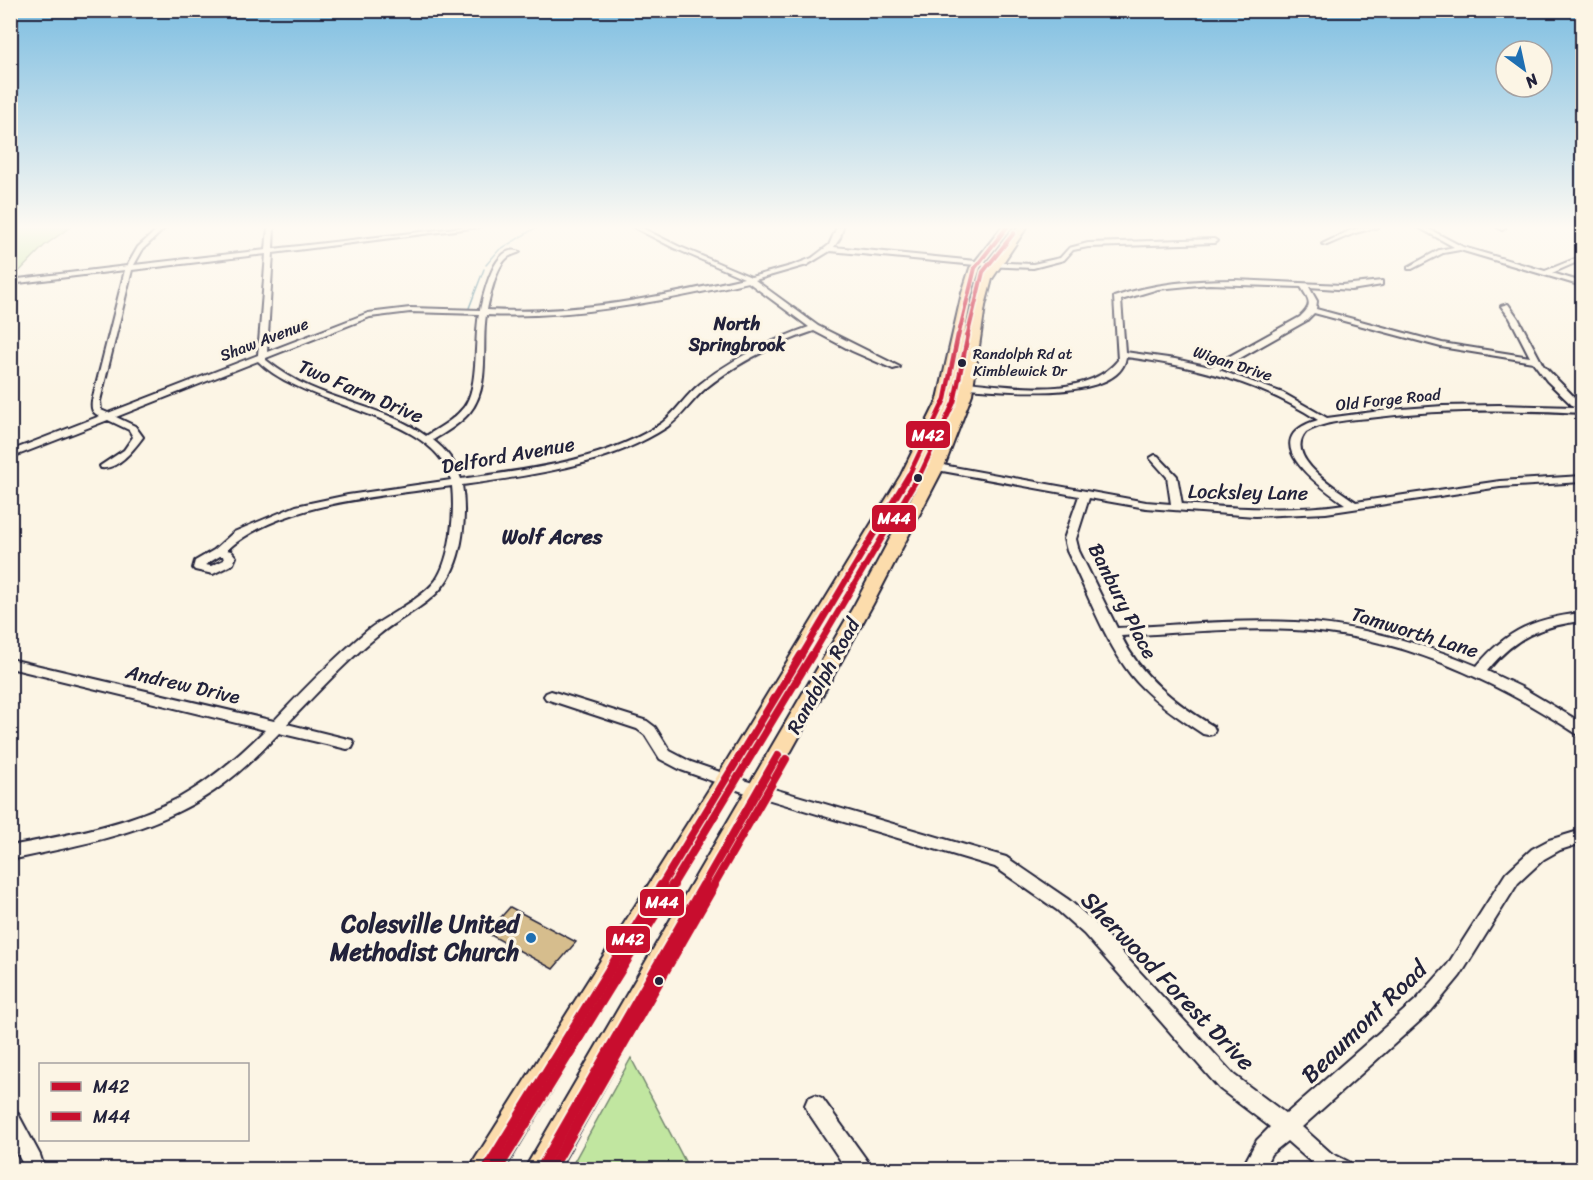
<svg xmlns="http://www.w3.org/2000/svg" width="1593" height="1180" font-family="Sriracha,sans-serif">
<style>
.green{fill:#c1e6a0;stroke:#72846e;stroke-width:1.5}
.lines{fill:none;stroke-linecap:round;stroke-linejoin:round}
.stream{stroke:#578799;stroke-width:1.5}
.building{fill:#d6bd8d;stroke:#22223b;stroke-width:1.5}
.street-casing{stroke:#22223b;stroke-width:4}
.primary-casing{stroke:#22223b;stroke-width:4}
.street{fill:#fcf5e5;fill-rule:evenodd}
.primary{fill:#fcdcac;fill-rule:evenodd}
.bus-1-far4-casing{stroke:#fcf5e5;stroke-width:7}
.bus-1-far3-casing{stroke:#fcf5e5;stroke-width:8}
.bus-1-far2-casing{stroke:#fcf5e5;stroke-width:10}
.bus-1-far1-casing{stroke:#fcf5e5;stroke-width:12}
.bus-1-casing{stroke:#fcf5e5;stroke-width:14}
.bus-2-far4-casing{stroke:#fcf5e5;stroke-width:7}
.bus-2-far3-casing{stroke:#fcf5e5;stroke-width:8}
.bus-2-far2-casing{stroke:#fcf5e5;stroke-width:10}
.bus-2-far1-casing{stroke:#fcf5e5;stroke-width:12}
.bus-2-casing{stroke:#fcf5e5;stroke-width:14}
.bus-1-far4{stroke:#c8102e;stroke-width:4}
.bus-1-far3{stroke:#c8102e;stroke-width:4.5}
.bus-1-far2{stroke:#c8102e;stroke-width:6}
.bus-1-far1{stroke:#c8102e;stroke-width:8}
.bus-1{stroke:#c8102e;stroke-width:10}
.bus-2-far4{stroke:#c8102e;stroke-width:4}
.bus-2-far3{stroke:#c8102e;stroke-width:4.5}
.bus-2-far2{stroke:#c8102e;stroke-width:6}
.bus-2-far1{stroke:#c8102e;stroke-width:8}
.bus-2{stroke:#c8102e;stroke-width:10}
.bus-dot{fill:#22223b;stroke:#fcf5e5;stroke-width:2}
.poi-dot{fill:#1f6fb2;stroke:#fcf5e5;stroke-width:2}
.labels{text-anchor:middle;stroke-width:6;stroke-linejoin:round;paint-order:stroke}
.far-bus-label{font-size:15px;fill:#22223b;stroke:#fcf5e5;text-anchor:start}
.far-street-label{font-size:16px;fill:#22223b;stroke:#fcf5e5}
.far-neighbourhood-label{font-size:18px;font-weight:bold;fill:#22223b;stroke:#fcf5e5}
.street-label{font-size:20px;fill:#22223b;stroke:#fcf5e5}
.neighbourhood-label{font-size:21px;font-weight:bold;fill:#22223b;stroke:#fcf5e5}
.near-poi-label{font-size:24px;font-weight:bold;fill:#22223b;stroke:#fcf5e5;text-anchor:end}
.near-street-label{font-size:24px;fill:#22223b;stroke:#fcf5e5}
.line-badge{stroke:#fcf5e5;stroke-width:2}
.badge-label{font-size:16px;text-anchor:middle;font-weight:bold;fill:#fff}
</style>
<rect width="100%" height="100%" fill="#fcf5e5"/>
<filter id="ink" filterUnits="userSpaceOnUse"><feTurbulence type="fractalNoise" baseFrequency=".0167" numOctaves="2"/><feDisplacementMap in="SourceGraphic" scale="12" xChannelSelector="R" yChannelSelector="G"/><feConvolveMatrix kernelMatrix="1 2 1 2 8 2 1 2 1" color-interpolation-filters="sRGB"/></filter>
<g filter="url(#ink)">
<g class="green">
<path d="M11,227H70L44,246L11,280Z"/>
<path d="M631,1058L689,1169H570Z"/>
</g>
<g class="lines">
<g class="stream">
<path d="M486,265L499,250L537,227"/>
<path d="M469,308L484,269"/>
</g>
</g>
<path class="building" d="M510,907L576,942L553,969L487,933Z"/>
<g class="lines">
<g class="street-casing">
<g id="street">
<path d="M160,227H166L143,249L134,265L266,250L268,227H274L273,249L464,227H479L273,253L267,352L368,313L410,308L480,310C484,293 495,241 520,252C516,254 510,255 507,258C496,267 490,296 487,310C574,315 660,297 744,278L674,248L633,227H640L678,246L751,277L791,266L812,258L829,245L837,227H843L840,238L834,247L986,262L1033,264L1060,258L1069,248L1088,243L1214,239L1217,241L1214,243L1088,247L1073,250L1064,260L1033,268L986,266L830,251L807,265L755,280L818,326L900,367L893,369L852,351L814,331C775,344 738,362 706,388C692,400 682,417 667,427C607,466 532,475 462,485C467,515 463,558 445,583C430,605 400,617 380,634C346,661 317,693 287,724L352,740L354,744L352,748L347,749L279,733C259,754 238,775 214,791C154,832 80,845 10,860V846C67,835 127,825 179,798C211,780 239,756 265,730L10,668V659L274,721C304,689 335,657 369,629C388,615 423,598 436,580C451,558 455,513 452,486C384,496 280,502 227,550L231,551L236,557L233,564L213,574L195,570L193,568L195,561L214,550L234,532L296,506L348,495L451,480C436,414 304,408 258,361L116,417L135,426L143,437C134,449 118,470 101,468L100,466L124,450L133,437L129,430L108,420L10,458V451L100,416C92,413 91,409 92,401L125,270L10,284V280L127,266L138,247ZM266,254L258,355L108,413L101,410L100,401L132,270ZM748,282L809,327C770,341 733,358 700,384C686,395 676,412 662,423C607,461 526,470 461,479C456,463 446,450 433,440C446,432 460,424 470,412C491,386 481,345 486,315C575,319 662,301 748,282ZM410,312L479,314C474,340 479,388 464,407C454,420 440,427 426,436C392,411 348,404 310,387C294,380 280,371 266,360V358L370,317ZM220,556H223L224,560L211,566L205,565Z"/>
<path d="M1367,227H1378L1355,233L1327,245L1322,244L1351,230Z"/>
<path d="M1418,227H1425L1463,247L1545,271L1582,256V260L1552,273L1582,282V286L1460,250L1443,253L1412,269H1408V267L1439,250L1454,247Z"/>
<path d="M1497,227H1504L1505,228L1502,230Z"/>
<path d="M1235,280L1342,285L1382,281V285L1351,290L1309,287L1317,301L1316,309L1442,343L1530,357L1510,318L1501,306L1508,304L1518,318L1543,365L1582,405V413C1511,409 1440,409 1369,418C1348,420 1325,421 1306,432C1283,458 1338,489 1356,502L1500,481L1582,476V482L1500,487L1326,513L1255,516L1146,508L1089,498L1076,539L1079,551L1117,628C1176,625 1236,619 1295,622C1358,625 1419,642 1477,666C1507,630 1535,618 1582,613V621C1540,626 1515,637 1487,671L1521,687L1582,723V735L1577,734C1491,678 1398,635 1294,630C1236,627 1178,633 1121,636C1141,677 1175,703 1213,726L1215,730L1213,734L1208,735L1203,734C1180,719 1148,697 1131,675C1105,642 1086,589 1067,551L1064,539L1079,496L915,466L910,463L915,460L1146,502L1171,504L1167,477L1150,458L1155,455L1158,456L1177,476L1182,504C1236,508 1290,512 1345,504C1319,486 1253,439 1318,420C1260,382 1194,366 1126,357C1120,404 998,390 966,388L962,385L966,382C1011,386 1086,400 1118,360L1114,297C1154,283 1194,280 1235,280ZM1209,284L1301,287C1310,301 1313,305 1300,317L1210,367L1175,359L1125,352L1121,300L1158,289ZM1314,313L1441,347L1533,362L1547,381L1574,407L1499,405L1443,406L1388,410L1327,418L1283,393L1219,370L1306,321Z"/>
<path d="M551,691L647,721L655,727L670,751L691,762L743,780L1006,857L1069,900L1096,924L1234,1075L1286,1114L1417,999L1448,964L1506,873L1532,849L1549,840L1582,830V843L1560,850L1544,859L1518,883L1460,976L1431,1011L1302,1127L1331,1153L1349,1162L1351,1170H1320L1287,1141L1271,1154L1263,1170H1241L1257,1140L1270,1127L1220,1089L1084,934L1057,910L995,867L740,791L681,770L660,759L645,735L637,729L546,699L544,696L546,693Z"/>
<path d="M815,1095L822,1098L868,1162L870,1170H847L808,1112L805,1105L808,1098Z"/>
<path d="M10,1109L17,1112L40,1155L45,1170H23V1164L10,1141Z"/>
</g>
</g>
<g class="primary-casing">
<g id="primary">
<path d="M1002,227H1012L980,268L972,293L952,399L917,475L734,787L504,1170H470L475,1159L718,775L901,475L938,399L962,293L970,268Z"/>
<path d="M1018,227H1027L992,279L985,306L972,394L944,467L873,604L558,1170H524L855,604L928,467L958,394L973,306L982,279Z"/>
</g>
</g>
<use href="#street" class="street"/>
<use href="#primary" class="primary"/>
<g class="bus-1-far4-casing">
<path id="bus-1-far4" d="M958,337L975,268L1007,227"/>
</g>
<g class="bus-1-far3-casing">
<path id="bus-1-far3" d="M908,477L945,399L958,335"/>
</g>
<g class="bus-1-far2-casing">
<path id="bus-1-far2" d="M801,656L909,475"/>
</g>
<g class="bus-1-far1-casing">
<g id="bus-1-far1">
<path d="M661,886L801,655"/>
<path d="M703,886L778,755"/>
</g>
</g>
<g class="bus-1-casing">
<g id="bus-1">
<path d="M486,1170L662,885"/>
<path d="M540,1170L704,885"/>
</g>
</g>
<g class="bus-2-far4-casing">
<path id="bus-2-far4" d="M967,337L983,272L1014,233"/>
</g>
<g class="bus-2-far3-casing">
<path id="bus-2-far3" d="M919,477L954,402L968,335"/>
</g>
<g class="bus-2-far2-casing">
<path id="bus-2-far2" d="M812,656L919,475"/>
</g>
<g class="bus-2-far1-casing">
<g id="bus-2-far1">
<path d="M672,886L812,655"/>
<path d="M713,886L786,759"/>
</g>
</g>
<g class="bus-2-casing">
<g id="bus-2">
<path d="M497,1170L673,885"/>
<path d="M551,1170L714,885"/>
</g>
</g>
<use href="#bus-1-far4" class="bus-1-far4"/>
<use href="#bus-1-far3" class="bus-1-far3"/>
<use href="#bus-1-far2" class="bus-1-far2"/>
<use href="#bus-1-far1" class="bus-1-far1"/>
<use href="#bus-1" class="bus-1"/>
<use href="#bus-2-far4" class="bus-2-far4"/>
<use href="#bus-2-far3" class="bus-2-far3"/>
<use href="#bus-2-far2" class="bus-2-far2"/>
<use href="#bus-2-far1" class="bus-2-far1"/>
<use href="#bus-2" class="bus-2"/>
</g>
</g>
<linearGradient id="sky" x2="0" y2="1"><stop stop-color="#7cbde1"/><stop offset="0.58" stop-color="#fefaf3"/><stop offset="1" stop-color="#fefaf3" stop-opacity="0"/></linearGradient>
<rect width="1593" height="392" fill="url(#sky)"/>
<g class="bus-dot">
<circle cx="962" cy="363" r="5"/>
<circle cx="918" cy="478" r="5"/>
<circle cx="659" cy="981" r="5"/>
</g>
<circle class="poi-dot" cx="531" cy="938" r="6"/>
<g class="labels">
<g class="far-bus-label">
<text x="973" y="359">Randolph Rd at<tspan x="973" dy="17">Kimblewick Dr</tspan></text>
</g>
<g class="far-street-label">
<text transform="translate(264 339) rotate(-21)" y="6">Shaw Avenue</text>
<text transform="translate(1233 363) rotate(18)" y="6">Wigan Drive</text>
<text transform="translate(1388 399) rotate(-6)" y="6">Old Forge Road</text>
</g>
<g class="far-neighbourhood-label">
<text x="737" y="330">North<tspan x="737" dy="21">Springbrook</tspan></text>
</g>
<g class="street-label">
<text transform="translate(361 391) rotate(23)" y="7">Two Farm Drive</text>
<text transform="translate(508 455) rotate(-10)" y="7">Delford Avenue</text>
<text transform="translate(1248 492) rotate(1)" y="7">Locksley Lane</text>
<text transform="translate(1123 601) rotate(63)" y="7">Banbury Place</text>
<text transform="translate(1415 632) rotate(17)" y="7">Tamworth Lane</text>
<text transform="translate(823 676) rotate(-61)" y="7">Randolph Road</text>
<text transform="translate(183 684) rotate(13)" y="7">Andrew Drive</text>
</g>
<g class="neighbourhood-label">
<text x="552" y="544">Wolf Acres</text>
</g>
<g class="near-poi-label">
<text x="519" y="932">Colesville United<tspan x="519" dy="28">Methodist Church</tspan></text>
</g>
<g class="near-street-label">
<text transform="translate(1168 981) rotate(46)" y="8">Sherwood Forest Drive</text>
<text transform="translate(1364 1022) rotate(-44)" y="8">Beaumont Road</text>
</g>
</g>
<g class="line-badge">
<rect x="905" y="420" width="46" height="29" rx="6" fill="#c8102e"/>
<rect x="871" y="504" width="46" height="29" rx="6" fill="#c8102e"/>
<rect x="639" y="888" width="46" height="29" rx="6" fill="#c8102e"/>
<rect x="605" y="925" width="46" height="29" rx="6" fill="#c8102e"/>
</g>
<g class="badge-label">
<text x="928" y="441">M42</text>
<text x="894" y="524">M44</text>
<text x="662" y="908">M44</text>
<text x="628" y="945">M42</text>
</g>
<rect width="1593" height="1180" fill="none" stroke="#fcf5e5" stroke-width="36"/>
<rect x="18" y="18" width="1557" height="1144" fill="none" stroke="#22223b" stroke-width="2" filter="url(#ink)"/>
<rect x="39" y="1063" width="210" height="78" fill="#fcf5e5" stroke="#a5a1a1" stroke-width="1.5"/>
<rect x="51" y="1082" width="30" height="9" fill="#c8102e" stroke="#a5a1a1" stroke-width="1.5"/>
<text x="93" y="1093" font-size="18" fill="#22223b">M42</text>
<rect x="51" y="1112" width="30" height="9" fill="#c8102e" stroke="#a5a1a1" stroke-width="1.5"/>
<text x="93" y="1123" font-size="18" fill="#22223b">M44</text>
<g transform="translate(1524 69) rotate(147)"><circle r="28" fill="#fcf5e5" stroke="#a5a1a1" stroke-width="1.5"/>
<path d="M0-4.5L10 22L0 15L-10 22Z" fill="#1f6fb2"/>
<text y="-9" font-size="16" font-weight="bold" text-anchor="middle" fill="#22223b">N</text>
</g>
</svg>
